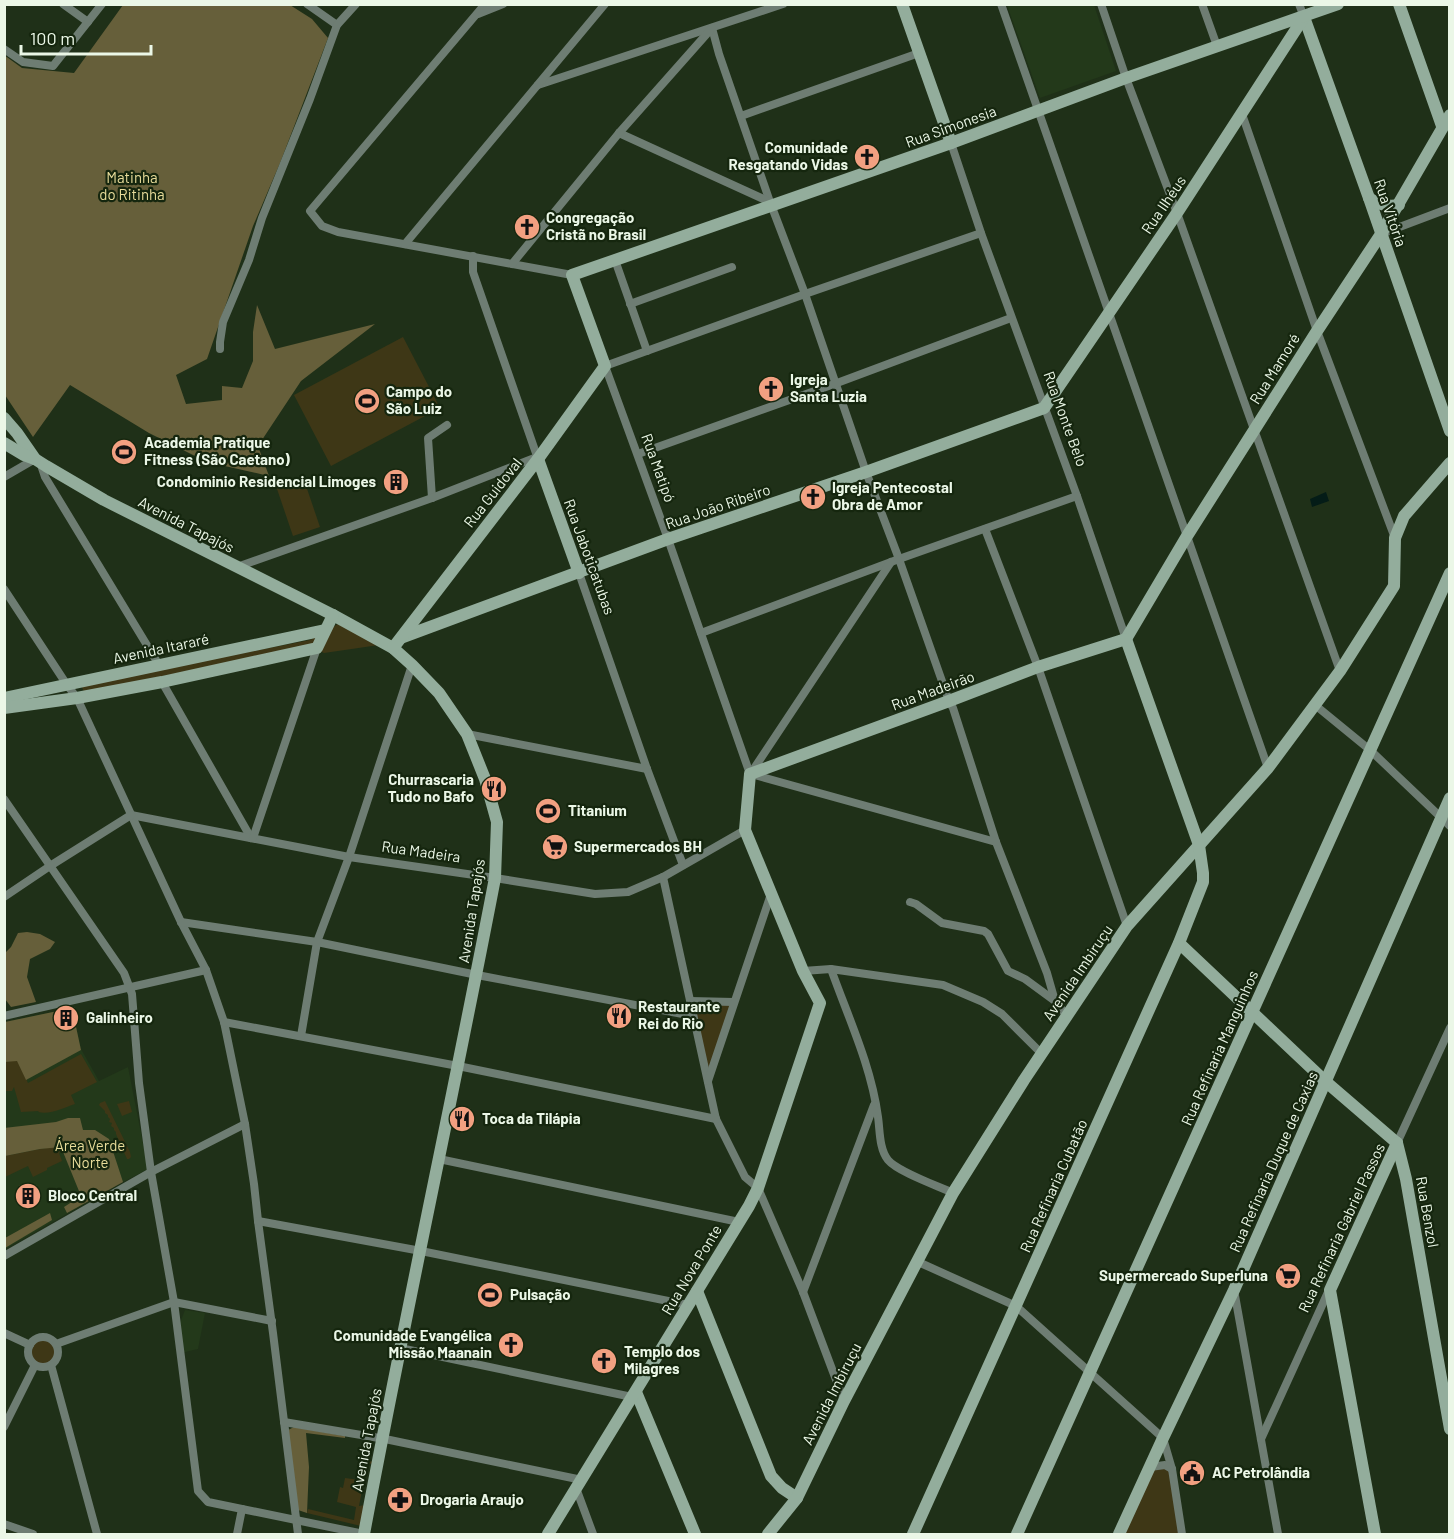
<svg xmlns="http://www.w3.org/2000/svg" width="1454" height="1539" font-family="Barlow,sans-serif">
<style>
.built{fill:#23391a}
.green{fill:#3e3716}
.forest{fill:#665f3a}
.water{fill:#041c17}
.lines{fill:none;stroke-linecap:round;stroke-linejoin:round}
.street{stroke:#6e7d73;stroke-width:8}
.secondary{stroke:#93ad9c;stroke-width:12}
.labels{text-anchor:middle;stroke-width:4.5;stroke-linejoin:round;paint-order:stroke}
.street-label{font-size:15px;fill:#ebf7e7;stroke:#15260e}
.poi-label{font-size:15px;font-weight:bold;fill:#ebf7e7;stroke:#15260e;text-anchor:start}
.park-label{font-size:15px;fill:#e8dc9a;stroke:#15260e}
</style>
<rect width="100%" height="100%" fill="#1f3018"/>
<g class="built">
<path d="M1007,5H1094L1116,71L1040,98Z"/>
<path d="M72,1008L81,1049L99,1081L128,1067L148,1169L123,1182L5,1249L4,1022Z"/>
<path d="M185,1310L205,1313L198,1349L181,1353L180,1323Z"/>
</g>
<g class="green">
<path d="M403,337L440,408L331,466L294,395Z"/>
<path d="M303,477L320,527L293,536L276,486Z"/>
<path d="M338,624L379,645L324,653L310,646L84,692L81,685L310,640Z"/>
<path d="M691,1002L731,1004L707,1078Z"/>
<path d="M81,1054L97,1082L71,1095L75,1104C63,1108 51,1115 38,1112L39,1111L21,1112L14,1087L12,1091H5V1062L17,1060L28,1083Z"/>
<path d="M105,1101L130,1152L131,1157L129,1159H127L116,1134V1132L114,1130V1128L111,1126L112,1123L109,1122L110,1119L108,1117V1115L105,1113V1111L99,1105L100,1103Z"/>
<path d="M129,1101L132,1112L122,1116L117,1104Z"/>
<path d="M60,1146L61,1151L59,1153L62,1161L47,1168V1170L33,1177L28,1166L5,1177V1156L40,1149Z"/>
<circle cx="43" cy="1352" r="13"/>
<path d="M373,1461V1463L367,1465L359,1506L365,1505L361,1526L307,1513L308,1509L354,1520L356,1507L337,1502L340,1487L343,1488L345,1478L360,1480L363,1463Z"/>
<path d="M1163,1468L1170,1471L1180,1534H1123L1154,1470Z"/>
</g>
<g class="forest">
<path d="M123,5H290L312,19L328,38L280,163L253,226L207,359L176,375L186,404L222,400V386L242,388L253,361V332L257,305L275,349L375,324L301,381L258,446L269,476L207,462L149,433L70,385L33,437L5,395L4,55L22,68L74,73Z"/>
<path d="M27,932L40,934L55,942L50,949L30,959L27,977L36,1002L11,1007L5,999V953L11,947L18,933Z"/>
<path d="M72,1008L81,1050L26,1080L17,1061L5,1062V1022Z"/>
<path d="M68,1118H80L83,1130H95L109,1139L123,1182L67,1213L64,1207L81,1196L61,1147L40,1149L5,1156L4,1128L56,1122Z"/>
<path d="M50,1213L52,1220L5,1248V1238Z"/>
<path d="M294,1427L345,1436V1438L306,1433L309,1467L307,1513L298,1510L288,1430Z"/>
</g>
<path class="water" d="M1326,492L1329,501L1312,507L1310,499Z"/>
<g class="lines">
<g class="street">
<path d="M63,4L88,22"/>
<path d="M307,4L337,25"/>
<path d="M485,4L310,211L322,226L338,232L572,275"/>
<path d="M1001,4L1268,768"/>
<path d="M1101,4L1126,78L1177,213L1340,671"/>
<path d="M1202,4L1217,46"/>
<path d="M1299,4L1304,17"/>
<path d="M478,14L503,4"/>
<path d="M712,28L719,54L770,202L805,294L866,472L899,559L949,701L953,708L996,842L1047,973L1055,1001L1067,1016"/>
<path d="M4,49L23,62L53,66L102,4"/>
<path d="M538,85L783,4"/>
<path d="M1242,114L1317,331L1395,538"/>
<path d="M741,116L919,53"/>
<path d="M619,133L770,202"/>
<path d="M951,143L981,233L1077,496L1126,639"/>
<path d="M1381,234L1450,208"/>
<path d="M405,244L605,4"/>
<path d="M473,256V272L538,459"/>
<path d="M615,260L647,351"/>
<path d="M512,264L619,133L712,28"/>
<path d="M630,304L732,267"/>
<path d="M220,349V342L223,322L249,260L262,218L310,99L337,25L356,4"/>
<path d="M638,454L837,383L1011,318"/>
<path d="M40,462L45,477L159,665"/>
<path d="M4,477L35,459"/>
<path d="M432,498L428,438L447,425"/>
<path d="M985,529L1038,667L1127,926"/>
<path d="M237,567L432,498L537,457"/>
<path d="M579,573L647,769L683,865"/>
<path d="M4,589L67,685L77,698L181,922L206,970L224,1022L245,1124L254,1184L258,1221L273,1333L298,1534"/>
<path d="M701,633L899,559L1077,496"/>
<path d="M162,682L251,838"/>
<path d="M1315,705L1370,750L1450,826"/>
<path d="M467,734L647,769"/>
<path d="M751,773L891,562"/>
<path d="M750,774L668,539L605,366L805,294L981,233"/>
<path d="M751,774L996,842"/>
<path d="M4,799L124,973L132,994L139,1083L151,1172L174,1302L198,1491L208,1502L364,1534"/>
<path d="M131,815L349,857L495,878L595,894L628,892L663,877L745,830"/>
<path d="M253,838L317,648"/>
<path d="M663,877L716,1119L745,1177L758,1188L803,1292L844,1401"/>
<path d="M4,897L50,866L131,815"/>
<path d="M910,902L916,904L942,923L984,931L988,934L1008,971L1025,979L1055,1001"/>
<path d="M181,922L317,942L477,975L693,1016"/>
<path d="M831,969C848,1017 871,1065 878,1117C880,1130 879,1149 888,1160C898,1172 938,1186 953,1193"/>
<path d="M803,971L831,969L943,985L983,1002L1002,1014L1041,1053"/>
<path d="M690,1001L734,1002"/>
<path d="M4,1016L206,970"/>
<path d="M224,1022L458,1066L716,1119"/>
<path d="M301,1036L317,942L349,857L412,665"/>
<path d="M708,1081L771,894"/>
<path d="M1397,1143L1450,1028"/>
<path d="M439,1159L739,1222"/>
<path d="M258,1221L421,1251L688,1305"/>
<path d="M4,1256L151,1172L245,1124"/>
<path d="M916,1261L1016,1306L1163,1438L1172,1469L1182,1534"/>
<path d="M1234,1290L1278,1534"/>
<path d="M803,1292L874,1105"/>
<path d="M4,1333L30,1345"/>
<circle cx="43" cy="1352" r="15"/>
<path d="M56,1344L174,1302L272,1321"/>
<path d="M400,1348L632,1397"/>
<path d="M51,1365L97,1534"/>
<path d="M284,1422L385,1439L582,1480"/>
<path d="M4,1427L35,1365"/>
<path d="M1261,1439L1329,1290"/>
<path d="M1150,1467L1165,1465L1172,1469"/>
<path d="M576,1488L593,1534"/>
<path d="M4,1524L33,1534"/>
<path d="M237,1534L242,1509"/>
</g>
<g class="secondary">
<path d="M902,4L951,143"/>
<path d="M1399,4L1442,126"/>
<path d="M1304,17L1369,198L1450,431"/>
<path d="M1369,198C1378,205 1387,207 1399,205"/>
<path d="M4,418L17,433L35,459L46,466L104,500L333,615L393,648L412,665L439,693L467,734L485,779L497,822L495,878C453,1097 405,1315 364,1534"/>
<path d="M4,443L24,455L35,459"/>
<path d="M538,459L579,573"/>
<path d="M403,637L668,539L866,472L1044,408L1177,213L1304,17"/>
<path d="M1126,639L1187,536L1317,331L1381,234L1450,115"/>
<path d="M393,648L538,459L605,366L572,275L951,143L1126,78L1338,4"/>
<path d="M4,698L325,630"/>
<path d="M4,708L77,698L162,682L317,648L333,615"/>
<path d="M1179,943L1325,1081L1397,1143"/>
<path d="M1397,1143L1406,1179L1450,1429"/>
<path d="M697,1291L771,1476L782,1488L797,1498"/>
<path d="M636,1392L695,1534"/>
<path d="M548,1534L749,1206L758,1188L820,1003L803,971L745,830L750,774L949,701L1038,667L1126,639"/>
<path d="M768,1534L797,1498L844,1401L953,1193L1024,1080L1127,926L1268,768L1340,671L1394,586L1395,538L1404,516L1450,463"/>
<path d="M913,1534L1179,943L1203,882V873L1199,845L1126,639"/>
<path d="M1017,1534L1450,573"/>
<path d="M1119,1534L1163,1438L1234,1290L1450,798"/>
<path d="M1375,1534L1330,1290L1397,1143"/>
</g>
</g>
<defs>
<g id="church-disc" transform="scale(1.35)"><circle r="9.5" fill="#f2a081" stroke="#15260e"/><path d="M-1.2-6h2.4v3.5h3.3v2.4h-3.3V6h-2.4V-.1h-3.3v-2.4h3.3Z" fill="#111"/></g>
<g id="stadium-disc" transform="scale(1.35)"><circle r="9.5" fill="#f2a081" stroke="#15260e"/><path d="M0-5a6.5 5 0 1 0 0 10a6.5 5 0 1 0 0-10ZM-3.5-1.8h7v3.6h-7Z" fill="#111"/></g>
<g id="building-disc" transform="scale(1.35)"><circle r="9.5" fill="#f2a081" stroke="#15260e"/><path d="M-4-6H4V6H1V3H-1V6H-4ZM-2.5-4.3h1.7v1.8h-1.7ZM.8-4.3h1.7v1.8H.8ZM-2.5-1h1.7V.8h-1.7ZM.8-1h1.7V.8H.8Z" fill="#111"/></g>
<g id="restaurant-disc" transform="scale(1.35)"><circle r="9.5" fill="#f2a081" stroke="#15260e"/><path d="M-5-6h1v4h1v-4h1v4h1v-4h1v5L-1.5 .5V6h-2V.5L-5-1ZM5-6V6H3V1.5H1.5Q1.5-4 5-6Z" fill="#111"/></g>
<g id="supermarket-disc" transform="scale(1.35)"><circle r="9.5" fill="#f2a081" stroke="#15260e"/><path d="M-6-5.5h2.5l.6 2H6L4.5 2H-2.5L-4.4-4H-6ZM-1.5 3.2a1.3 1.3 0 1 0 .1 0ZM3 3.2a1.3 1.3 0 1 0 .1 0Z" fill="#111"/></g>
<g id="civic-disc" transform="scale(1.35)"><circle r="9.5" fill="#f2a081" stroke="#15260e"/><path d="M-.6-6.5H3V-4.5H.6V-3L4-1V1h2V6H-6V1h2V-1L-.6-3ZM-1.2 2.5V6h2.4V2.5Z" fill="#111"/></g>
<g id="pharmacy-disc" transform="scale(1.35)"><circle r="9.5" fill="#f2a081" stroke="#15260e"/><path d="M-2-6h4v4h4v4h-4v4h-4v-4h-4v-4h4Z" fill="#111"/></g>
</defs>
<g fill-rule="evenodd">
<use href="#church-disc" x="867" y="157"/>
<use href="#church-disc" x="527" y="227"/>
<use href="#church-disc" x="771" y="389"/>
<use href="#stadium-disc" x="367" y="401"/>
<use href="#stadium-disc" x="124" y="452"/>
<use href="#building-disc" x="396" y="482"/>
<use href="#church-disc" x="813" y="497"/>
<use href="#restaurant-disc" x="494" y="789"/>
<use href="#stadium-disc" x="548" y="811"/>
<use href="#supermarket-disc" x="555" y="847"/>
<use href="#restaurant-disc" x="619" y="1016"/>
<use href="#building-disc" x="66" y="1018"/>
<use href="#restaurant-disc" x="462" y="1119"/>
<use href="#building-disc" x="28" y="1196"/>
<use href="#supermarket-disc" x="1288" y="1276"/>
<use href="#stadium-disc" x="490" y="1295"/>
<use href="#church-disc" x="511" y="1345"/>
<use href="#church-disc" x="604" y="1361"/>
<use href="#civic-disc" x="1192" y="1473"/>
<use href="#pharmacy-disc" x="400" y="1500"/>
</g>
<g class="labels">
<g class="street-label">
<text transform="translate(951 127) rotate(-20)" y="5">Rua Simonesia</text>
<text transform="translate(1164 205) rotate(-56)" y="5">Rua Ilhéus</text>
<text transform="translate(1390 213) rotate(71)" y="5">Rua Vitória</text>
<text transform="translate(1275 369) rotate(-58)" y="5">Rua Mamoré</text>
<text transform="translate(1065 419) rotate(70)" y="5">Rua Monte Belo</text>
<text transform="translate(658 468) rotate(70)" y="5">Rua Matipó</text>
<text transform="translate(493 493) rotate(-52)" y="5">Rua Guidoval</text>
<text transform="translate(718 507) rotate(-19)" y="5">Rua João Ribeiro</text>
<text transform="translate(186 525) rotate(27)" y="5">Avenida Tapajós</text>
<text transform="translate(589 557) rotate(70)" y="5">Rua Jaboticatubas</text>
<text transform="translate(161 649) rotate(-12)" y="5">Avenida Itararé</text>
<text transform="translate(933 691) rotate(-20)" y="5">Rua Madeirão</text>
<text transform="translate(421 852) rotate(8)" y="5">Rua Madeira</text>
<text transform="translate(472 911) rotate(-81)" y="5">Avenida Tapajós</text>
<text transform="translate(1078 973) rotate(-56)" y="5">Avenida Imbiruçu</text>
<text transform="translate(1220 1048) rotate(-66)" y="5">Rua Refinaria Manguinhos</text>
<text transform="translate(1274 1162) rotate(-66)" y="5">Rua Refinaria Duque de Caxias</text>
<text transform="translate(1054 1186) rotate(-66)" y="5">Rua Refinaria Cubatão</text>
<text transform="translate(1427 1212) rotate(80)" y="5">Rua Benzol</text>
<text transform="translate(1342 1228) rotate(-65)" y="5">Rua Refinaria Gabriel Passos</text>
<text transform="translate(692 1270) rotate(-59)" y="5">Rua Nova Ponte</text>
<text transform="translate(832 1394) rotate(-63)" y="5">Avenida Imbiruçu</text>
<text transform="translate(367 1440) rotate(-79)" y="5">Avenida Tapajós</text>
</g>
<g class="poi-label">
<text x="848" y="153" text-anchor="end">Comunidade<tspan x="848" dy="17">Resgatando Vidas</tspan></text>
<text x="546" y="223">Congregação<tspan x="546" dy="17">Cristã no Brasil</tspan></text>
<text x="790" y="385">Igreja<tspan x="790" dy="17">Santa Luzia</tspan></text>
<text x="386" y="397">Campo do<tspan x="386" dy="17">São Luiz</tspan></text>
<text x="144" y="448">Academia Pratique<tspan x="144" dy="17">Fitness (São Caetano)</tspan></text>
<text x="376" y="487" text-anchor="end">Condominio Residencial Limoges</text>
<text x="832" y="493">Igreja Pentecostal<tspan x="832" dy="17">Obra de Amor</tspan></text>
<text x="474" y="785" text-anchor="end">Churrascaria<tspan x="474" dy="17">Tudo no Bafo</tspan></text>
<text x="568" y="816">Titanium</text>
<text x="574" y="852">Supermercados BH</text>
<text x="638" y="1012">Restaurante<tspan x="638" dy="17">Rei do Rio</tspan></text>
<text x="86" y="1023">Galinheiro</text>
<text x="482" y="1124">Toca da Tilápia</text>
<text x="48" y="1201">Bloco Central</text>
<text x="1268" y="1281" text-anchor="end">Supermercado Superluna</text>
<text x="510" y="1300">Pulsação</text>
<text x="492" y="1341" text-anchor="end">Comunidade Evangélica<tspan x="492" dy="17">Missão Maanain</tspan></text>
<text x="624" y="1357">Templo dos<tspan x="624" dy="17">Milagres</tspan></text>
<text x="1212" y="1478">AC Petrolândia</text>
<text x="420" y="1505">Drogaria Araujo</text>
</g>
<g class="park-label">
<text x="132" y="183">Matinha<tspan x="132" dy="17">do Ritinha</tspan></text>
<text x="90" y="1151">Área Verde<tspan x="90" dy="17">Norte</tspan></text>
</g>
</g>
<rect width="1454" height="1539" fill="none" stroke="#ebf7e7" stroke-width="12"/>
<path d="M21 45v9h130v-9" fill="none" stroke="#ebf7e7" stroke-width="3"/>
<text x="30" y="45" font-size="18" fill="#ebf7e7" stroke="#15260e" stroke-width="4.5" paint-order="stroke">100 m</text>
</svg>
